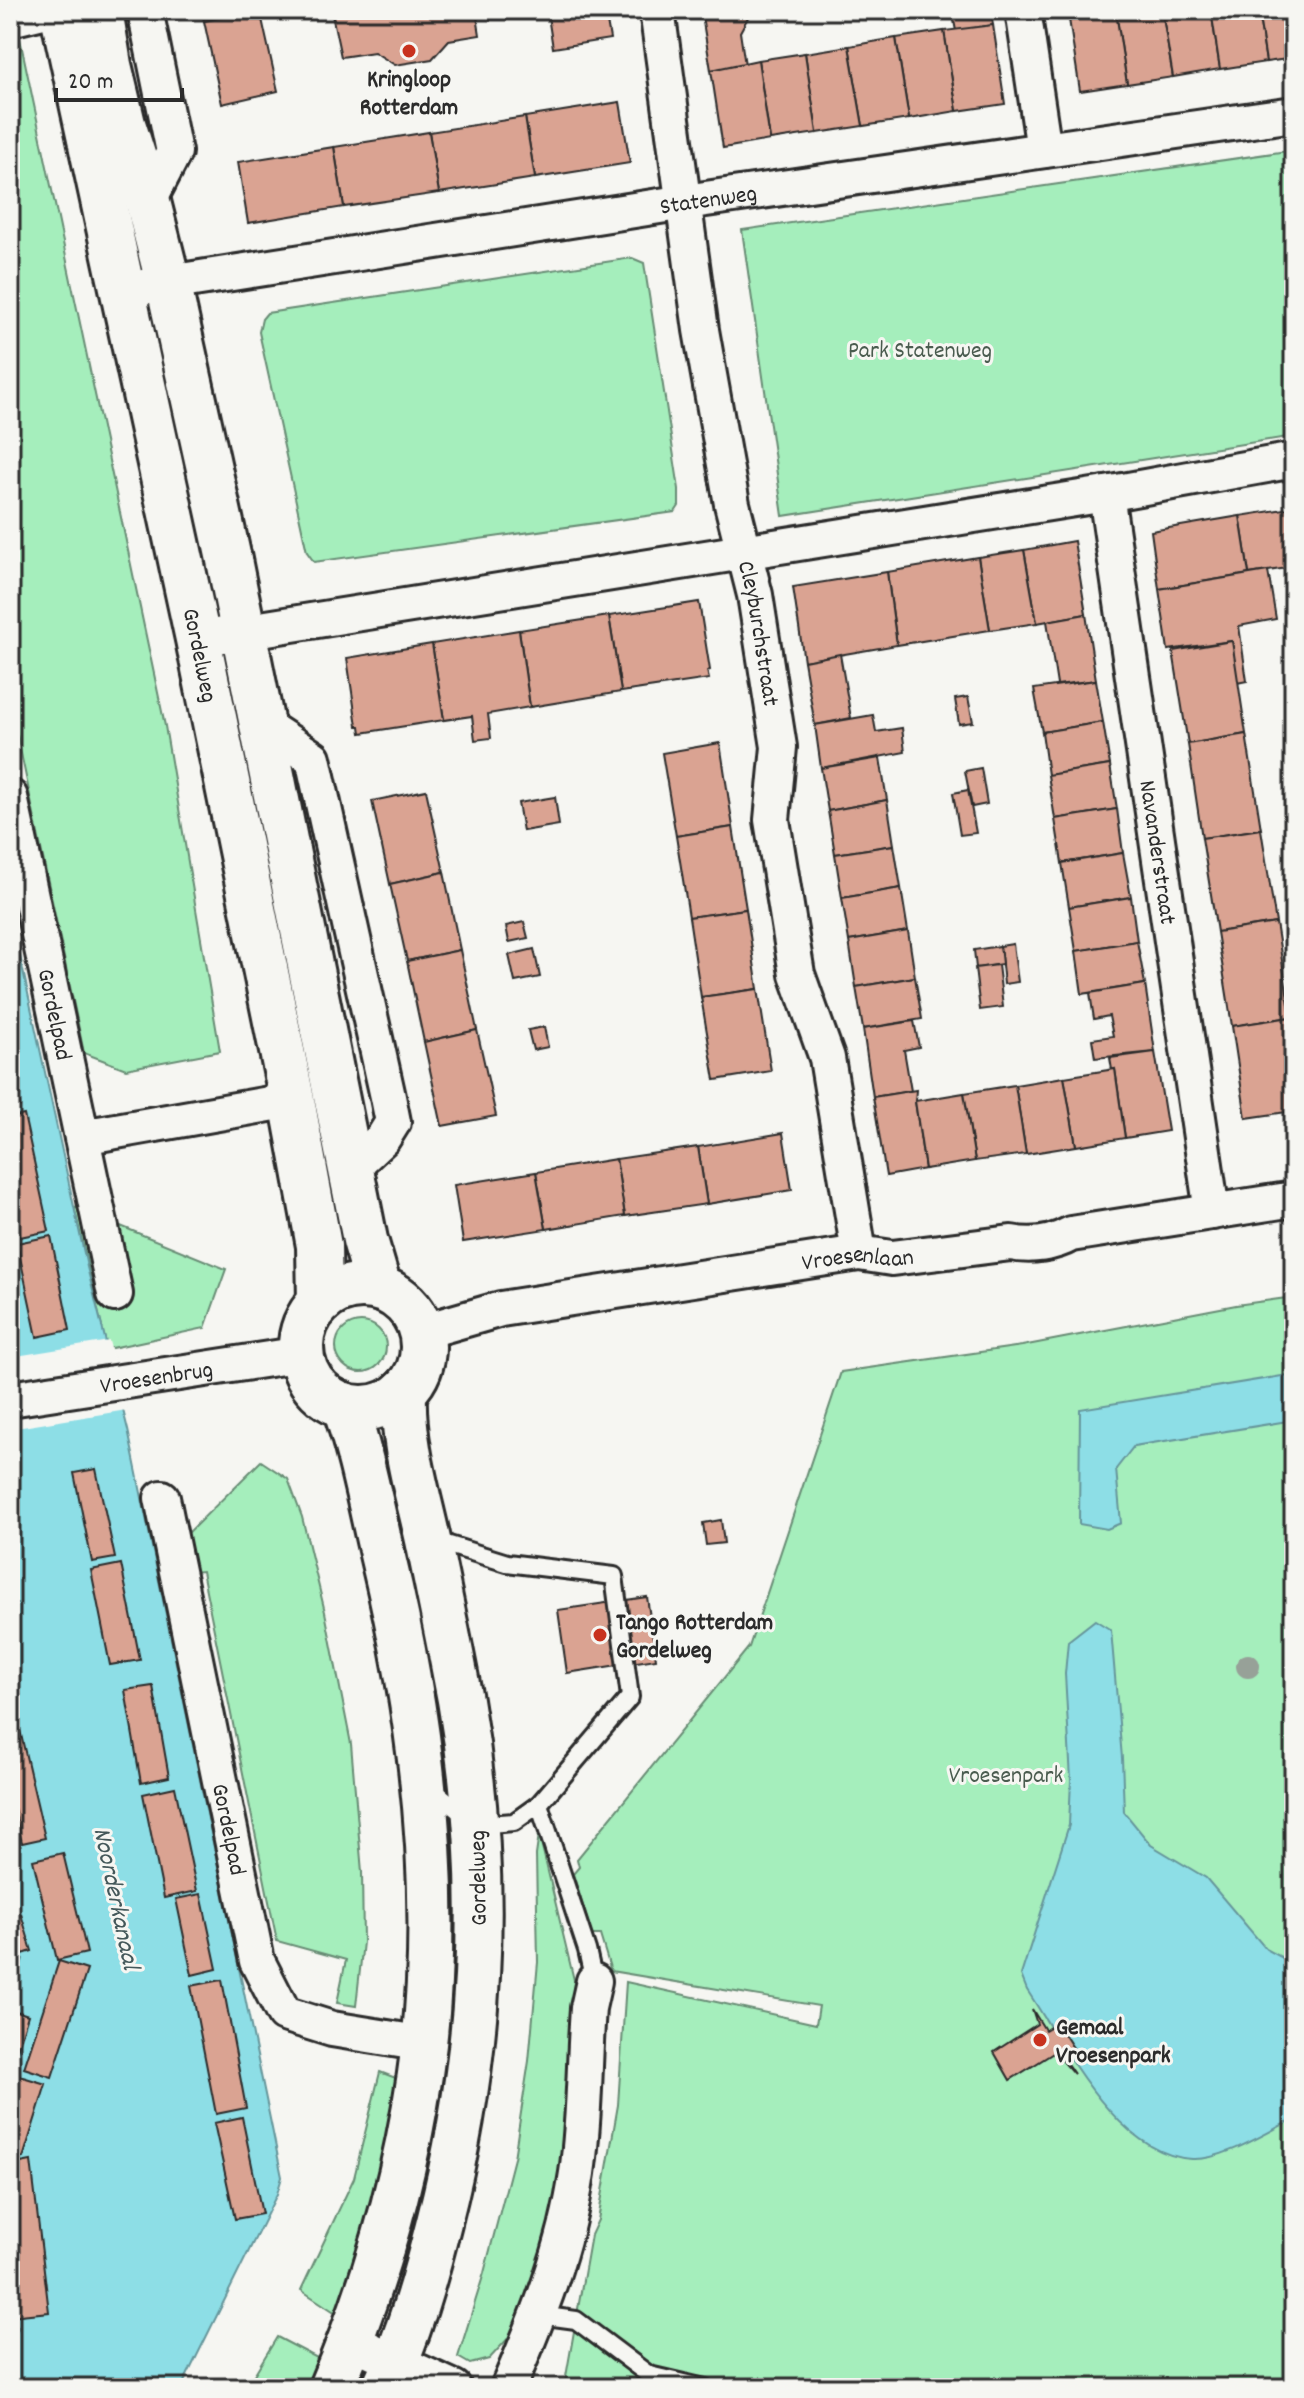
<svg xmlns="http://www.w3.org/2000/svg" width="1304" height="2398" font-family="Dekko,sans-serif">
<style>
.green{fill:#a5eebc;stroke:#688c74;stroke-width:2}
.water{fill:#8ddee6;stroke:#66969b;stroke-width:2}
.pier{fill:#f6f6f2}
.building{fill:#daa392;stroke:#2b2b2b;stroke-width:2}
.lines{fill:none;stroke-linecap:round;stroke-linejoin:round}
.service-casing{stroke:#2b2b2b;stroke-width:22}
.minor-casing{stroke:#2b2b2b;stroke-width:40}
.secondary-casing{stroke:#2b2b2b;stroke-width:50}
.service{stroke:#f6f6f2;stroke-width:16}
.minor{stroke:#f6f6f2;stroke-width:34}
.secondary{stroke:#f6f6f2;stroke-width:44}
.tree{fill:#97a198}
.poi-dot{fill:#c8321e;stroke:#f6f6f2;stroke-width:3}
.labels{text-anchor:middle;stroke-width:6;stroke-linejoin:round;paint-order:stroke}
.poi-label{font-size:24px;font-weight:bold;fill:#2b2b2b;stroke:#f6f6f2;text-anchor:start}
.street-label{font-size:24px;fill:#2b2b2b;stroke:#f6f6f2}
.park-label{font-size:24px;fill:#4a5c4f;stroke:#f6f6f2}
.water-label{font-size:26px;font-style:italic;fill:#44585a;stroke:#f6f6f2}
</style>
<rect width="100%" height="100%" fill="#f6f6f2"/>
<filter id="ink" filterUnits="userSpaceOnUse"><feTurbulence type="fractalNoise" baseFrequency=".0125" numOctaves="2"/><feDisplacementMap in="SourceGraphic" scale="16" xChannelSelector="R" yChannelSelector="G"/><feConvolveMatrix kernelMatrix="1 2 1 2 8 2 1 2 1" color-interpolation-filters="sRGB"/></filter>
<g filter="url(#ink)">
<g class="green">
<path d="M19,34L165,726L220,1051L126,1069L84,1053L10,701V38Z"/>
<path d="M1294,150V436L783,516L742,230Z"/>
<path d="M632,258L644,263L679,489V506L675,512L314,562L307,552L259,332L262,319L267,313Z"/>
<path d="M74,1207L226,1269L205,1328L107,1349Z"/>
<path d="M1294,1297V2388H564L591,2235L598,2220L618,2105L626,1982L816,2024L819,2006L611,1971L600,1935H592L573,1874L579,1867L577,1859L749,1647L841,1372L1022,1346L1236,1305Z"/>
<circle cx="361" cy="1347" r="25"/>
<path d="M261,1461L288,1479L302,1517L325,1612L351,1744L362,1872L363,1942L356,2006L337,2003L346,1960L277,1941L202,1571L193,1572L186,1535Z"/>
<path d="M539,1834L574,1980L569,2077L570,2127L553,2217L527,2300L514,2332L489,2359L470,2364L458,2357L484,2273L514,2158L529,2061L538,1962L536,1855Z"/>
<path d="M380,2072L409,2083L342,2317L301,2290L354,2178Z"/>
<path d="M277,2337L325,2362L315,2388H246Z"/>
</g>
<g class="water">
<path d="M10,910L87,1267L128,1430L282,2177L277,2194L181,2388H10V2342L19,2327L10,2319V1998L23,1959L10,1892Z"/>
<path d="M1294,1374V1420L1134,1446L1116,1469L1121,1523L1107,1529L1079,1524L1080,1409Z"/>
<path d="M1095,1620L1111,1630L1122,1758L1124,1812L1151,1845L1206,1878L1266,1949L1294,1964V2119C1267,2132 1222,2161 1192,2159C1118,2156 1064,2046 1027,1990L1021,1975L1069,1825L1071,1780L1065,1674L1068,1641Z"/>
</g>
<path class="pier" d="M109,1341L127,1410L10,1429V1357Z"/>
<g class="building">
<path d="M201,10H256L204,21Z"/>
<path d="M260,10L278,91L222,104L204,21Z"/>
<path d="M331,10H476L480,35L449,40L432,59L395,65L374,52L341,57Z"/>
<path d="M547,10H605L610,39L553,48Z"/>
<path d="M701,10H752L740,32L745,65L711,70Z"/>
<path d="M952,10H990L993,25L956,31Z"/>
<path d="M1067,10H1101L1102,14L1069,19Z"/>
<path d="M1128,10H1162L1173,77L1127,84L1116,12Z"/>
<path d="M1162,10H1211L1220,69L1173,77Z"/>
<path d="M1211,10H1258L1266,62L1220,69Z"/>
<path d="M1258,10H1294V58L1266,62Z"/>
<path d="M1116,12L1127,84L1080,91L1069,19Z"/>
<path d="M993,25L1005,104L957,111L944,31Z"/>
<path d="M944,31L957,111L909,119L896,38Z"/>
<path d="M896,38L909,119L863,126L849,46Z"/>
<path d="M849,46L863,126L817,133L805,53Z"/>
<path d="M805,53L817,133L770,140L758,60Z"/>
<path d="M758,60L770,140L723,148L711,70Z"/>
<path d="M620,102L630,163L535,178L525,117Z"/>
<path d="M525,117L535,178L439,193L429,132Z"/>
<path d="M429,132L439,193L344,207L334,147Z"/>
<path d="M334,147L344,207L248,223L238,162Z"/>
<path d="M1290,508H1294V567L1249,574L1240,516Z"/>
<path d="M1240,516L1249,574L1159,589L1151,531Z"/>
<path d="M1074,541L1086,614L1037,623L1024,550Z"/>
<path d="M1024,550L1037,623L990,630L978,557Z"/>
<path d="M978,557L990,630L897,645L887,572Z"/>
<path d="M1268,571L1276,619L1239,626L1247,681L1237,683L1232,641L1168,650L1159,589Z"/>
<path d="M887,572L897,645L804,661L793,587Z"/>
<path d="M699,602L710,670L707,671L709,679L621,692L609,616Z"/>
<path d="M1086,614L1096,680L1057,685L1047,621Z"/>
<path d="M609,616L621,692L530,707L519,630Z"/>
<path d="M519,630L530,707L488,714L491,738L475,740L472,716L444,720L432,644Z"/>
<path d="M1232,641L1246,734L1188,744L1173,651Z"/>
<path d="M432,644L444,720L361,733L360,726H357L347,658Z"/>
<path d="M840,654L851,718L815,725L804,661Z"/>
<path d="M1096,680L1103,722L1042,732L1034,689Z"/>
<path d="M968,697L973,722L959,724L955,699Z"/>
<path d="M873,715L876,732L902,728L905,752L821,768L815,725Z"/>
<path d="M1103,722L1110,765L1048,775L1042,732Z"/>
<path d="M1246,734L1261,829L1202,838L1188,744Z"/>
<path d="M720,743L733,827L676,836L662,753Z"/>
<path d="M880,758L887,800L828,811L821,768Z"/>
<path d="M1110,765L1117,809L1055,819L1048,775Z"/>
<path d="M981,768L987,804L972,807L965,771Z"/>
<path d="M426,790L444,872L390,884L372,801Z"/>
<path d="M968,790L976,833L960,835L953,793Z"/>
<path d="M555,797L559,825L523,831L518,803Z"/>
<path d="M887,800L894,845L835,854L828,811Z"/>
<path d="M1117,809L1123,853L1062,863L1055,819Z"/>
<path d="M733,827L746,909L689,917L676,836Z"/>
<path d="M1261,829L1276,923L1217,932L1202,838Z"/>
<path d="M894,845L901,888L842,898L835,854Z"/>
<path d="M1123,853L1131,897L1069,907L1062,863Z"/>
<path d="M444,872L460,950L407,961L390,884Z"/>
<path d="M901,888L908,931L849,941L842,898Z"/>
<path d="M1131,897L1137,941L1076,951L1069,907Z"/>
<path d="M746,909L758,989L701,997L689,917Z"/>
<path d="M524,922L528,938L509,942L506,926Z"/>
<path d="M1276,923L1291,1017L1232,1026L1217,932Z"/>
<path d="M908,931L915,977L856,987L849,941Z"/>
<path d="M1137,941L1145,984L1082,994L1076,951Z"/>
<path d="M1013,944L1018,982L1004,984L1000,946Z"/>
<path d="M1000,946L1002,964L976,968L974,950Z"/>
<path d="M534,949L540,977L515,982L509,955Z"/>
<path d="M460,950L477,1030L424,1042L407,961Z"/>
<path d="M998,965L1003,1007L980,1010L975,968Z"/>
<path d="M915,977L922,1019L863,1029L856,987Z"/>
<path d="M1145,984L1155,1052L1095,1058L1092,1039L1113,1036L1109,1016L1094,1019L1090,993Z"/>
<path d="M758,989L771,1071L715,1080L701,997Z"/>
<path d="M1291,1017L1294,1035V1111L1246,1118L1232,1026Z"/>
<path d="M914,1021L919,1047L904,1050L911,1091L873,1097L863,1029Z"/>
<path d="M544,1027L548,1047L533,1050L528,1030Z"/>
<path d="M477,1030L496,1116L442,1126L424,1042Z"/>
<path d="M1155,1052L1168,1131L1125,1138L1115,1069L1112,1070L1110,1058Z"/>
<path d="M10,1056L20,1106L10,1108Z"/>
<path d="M1115,1069L1125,1138L1076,1146L1064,1077Z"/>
<path d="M1064,1077L1076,1146L1026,1154L1015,1085Z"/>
<path d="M1015,1085L1026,1154L975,1161L964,1093Z"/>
<path d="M916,1090L915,1101L925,1169L886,1176L873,1097Z"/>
<path d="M964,1093L975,1161L925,1169L915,1101Z"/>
<path d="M24,1115L49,1231L20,1237L10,1186V1118Z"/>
<path d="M783,1133L792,1190L707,1204L698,1147Z"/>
<path d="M698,1147L707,1204L625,1216L616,1159Z"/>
<path d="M616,1159L625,1216L546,1229L536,1172Z"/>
<path d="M536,1172L546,1229L463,1242L454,1185Z"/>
<path d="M51,1236L70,1330L37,1337L17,1243Z"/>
<path d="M96,1469L115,1558L92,1562L74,1473Z"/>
<path d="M721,1520L724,1543L706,1545L703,1523Z"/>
<path d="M121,1564L140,1660L110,1665L91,1570Z"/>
<path d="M647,1597L656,1659L567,1673L558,1610Z"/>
<path d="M153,1686L169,1777L141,1783L125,1690Z"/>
<path d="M19,1726L45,1838L22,1843L10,1790V1728Z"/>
<path d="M175,1787L197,1891L164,1898L143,1794Z"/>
<path d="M63,1853L87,1953L57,1960L33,1860Z"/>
<path d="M201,1894L217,1969L192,1975L176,1899Z"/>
<path d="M21,1914L32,1951L23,1954L14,1916Z"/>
<path d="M59,1961L87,1970L52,2077L24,2068Z"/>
<path d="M222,1980L246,2108L216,2114L191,1986Z"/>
<path d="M10,2009L28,2015L16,2054L10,2052Z"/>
<path d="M1032,2009L1045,2030L1057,2023L1075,2051L1063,2058L1074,2074L1055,2052L1010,2080L994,2052L1037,2024Z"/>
<path d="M16,2075L46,2084L23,2158L10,2154V2094Z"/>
<path d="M242,2117L262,2214L235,2219L214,2123Z"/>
<path d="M31,2161L49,2312L11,2316L10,2165Z"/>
</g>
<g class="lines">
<g class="service-casing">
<g id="service">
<path d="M430,1787L476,1825L514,1822L539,1804L630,1697L614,1576L507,1563L433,1540"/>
<path d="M539,1804L587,1950L594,1981"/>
<path d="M539,2315L576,2320L649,2375L705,2388"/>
</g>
</g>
<g class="minor-casing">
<g id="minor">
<path d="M145,10L174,152L148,202"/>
<path id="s1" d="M657,10L701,330L732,504L755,595L779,747L772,820L797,974L827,1058L859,1253"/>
<path d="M1023,10L1044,150"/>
<path d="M10,19L47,10"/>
<path id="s2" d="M143,287L685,202L1294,114"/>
<path id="s3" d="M1106,494L1212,1212"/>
<path d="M198,639L1106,494L1294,460"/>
<path d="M263,725L313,758L388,1097L393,1122L383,1138L351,1168"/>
<path id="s4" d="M10,797L115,1294"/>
<path d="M82,1137L292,1100"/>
<path id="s5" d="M421,1332L501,1309L859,1253L892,1258L1011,1243C1031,1247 1053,1244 1071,1234L1294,1199"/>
<path id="s6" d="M10,1399L302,1354"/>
<path id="s7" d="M162,1498L257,1961L284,2014L332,2029L424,2044"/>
<path d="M351,2341L454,2388"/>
<path d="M508,2388C538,2318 566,2249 577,2173C585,2119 584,2062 588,2008L594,1981"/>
</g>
</g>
<g class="secondary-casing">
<g id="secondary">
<path id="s8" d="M62,10L198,639L292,1100L319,1246L320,1302"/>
<path d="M100,10L109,65L123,124L148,202L168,282L228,555L365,1240L379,1288"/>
<circle cx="362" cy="1347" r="61"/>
<path d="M331,2388C377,2279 410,2162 424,2044C442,1882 421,1716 383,1558C371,1507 362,1455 344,1405"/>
<path d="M384,2388C409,2335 425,2278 439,2222C483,2050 491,1875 460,1700C450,1647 439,1593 428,1540C417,1490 402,1443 404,1391"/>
</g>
</g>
<use href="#service" class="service"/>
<use href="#minor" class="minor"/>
<use href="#secondary" class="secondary"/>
</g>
<circle class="tree" cx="1248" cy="1666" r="12"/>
</g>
<g class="poi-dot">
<circle cx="409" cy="51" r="8"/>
<circle cx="600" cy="1635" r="8"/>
<circle cx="1040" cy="2040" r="8"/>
</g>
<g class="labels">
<g class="poi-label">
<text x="409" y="86" text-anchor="middle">Kringloop<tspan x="409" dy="28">Rotterdam</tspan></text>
<text x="616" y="1629">Tango Rotterdam<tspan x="616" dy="28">Gordelweg</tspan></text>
<text x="1056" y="2034">Gemaal<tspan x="1056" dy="28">Vroesenpark</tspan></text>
</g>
<g class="street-label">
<text dy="8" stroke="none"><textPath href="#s2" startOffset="572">Statenweg</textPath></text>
<text dy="8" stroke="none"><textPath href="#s1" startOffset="632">Cleyburchstraat</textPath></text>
<text dy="8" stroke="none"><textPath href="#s8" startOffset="660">Gordelweg</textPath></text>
<text dy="8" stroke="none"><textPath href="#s3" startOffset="362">Navanderstraat</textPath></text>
<text dy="8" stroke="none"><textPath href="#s4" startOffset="222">Gordelpad</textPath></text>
<text dy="8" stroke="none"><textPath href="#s5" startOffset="444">Vroesenlaan</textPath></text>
<text dy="8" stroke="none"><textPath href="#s6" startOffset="148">Vroesenbrug</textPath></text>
<text dy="8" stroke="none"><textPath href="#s7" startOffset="338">Gordelpad</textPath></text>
<text transform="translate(477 1878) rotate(-91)" y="8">Gordelweg</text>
</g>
<g class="park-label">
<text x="920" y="357">Park Statenweg</text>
<text x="1006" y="1782">Vroesenpark</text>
</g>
<g class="water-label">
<text transform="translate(118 1898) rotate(78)" y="9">Noorderkanaal</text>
</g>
</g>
<rect width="1304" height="2398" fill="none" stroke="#f6f6f2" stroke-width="40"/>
<rect x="20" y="20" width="1264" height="2358" fill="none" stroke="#2b2b2b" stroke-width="3" filter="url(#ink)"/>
<path d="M56 88v12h126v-12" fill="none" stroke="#2b2b2b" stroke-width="4"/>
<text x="68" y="88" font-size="24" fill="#2b2b2b" stroke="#f6f6f2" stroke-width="6" paint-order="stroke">20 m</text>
</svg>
